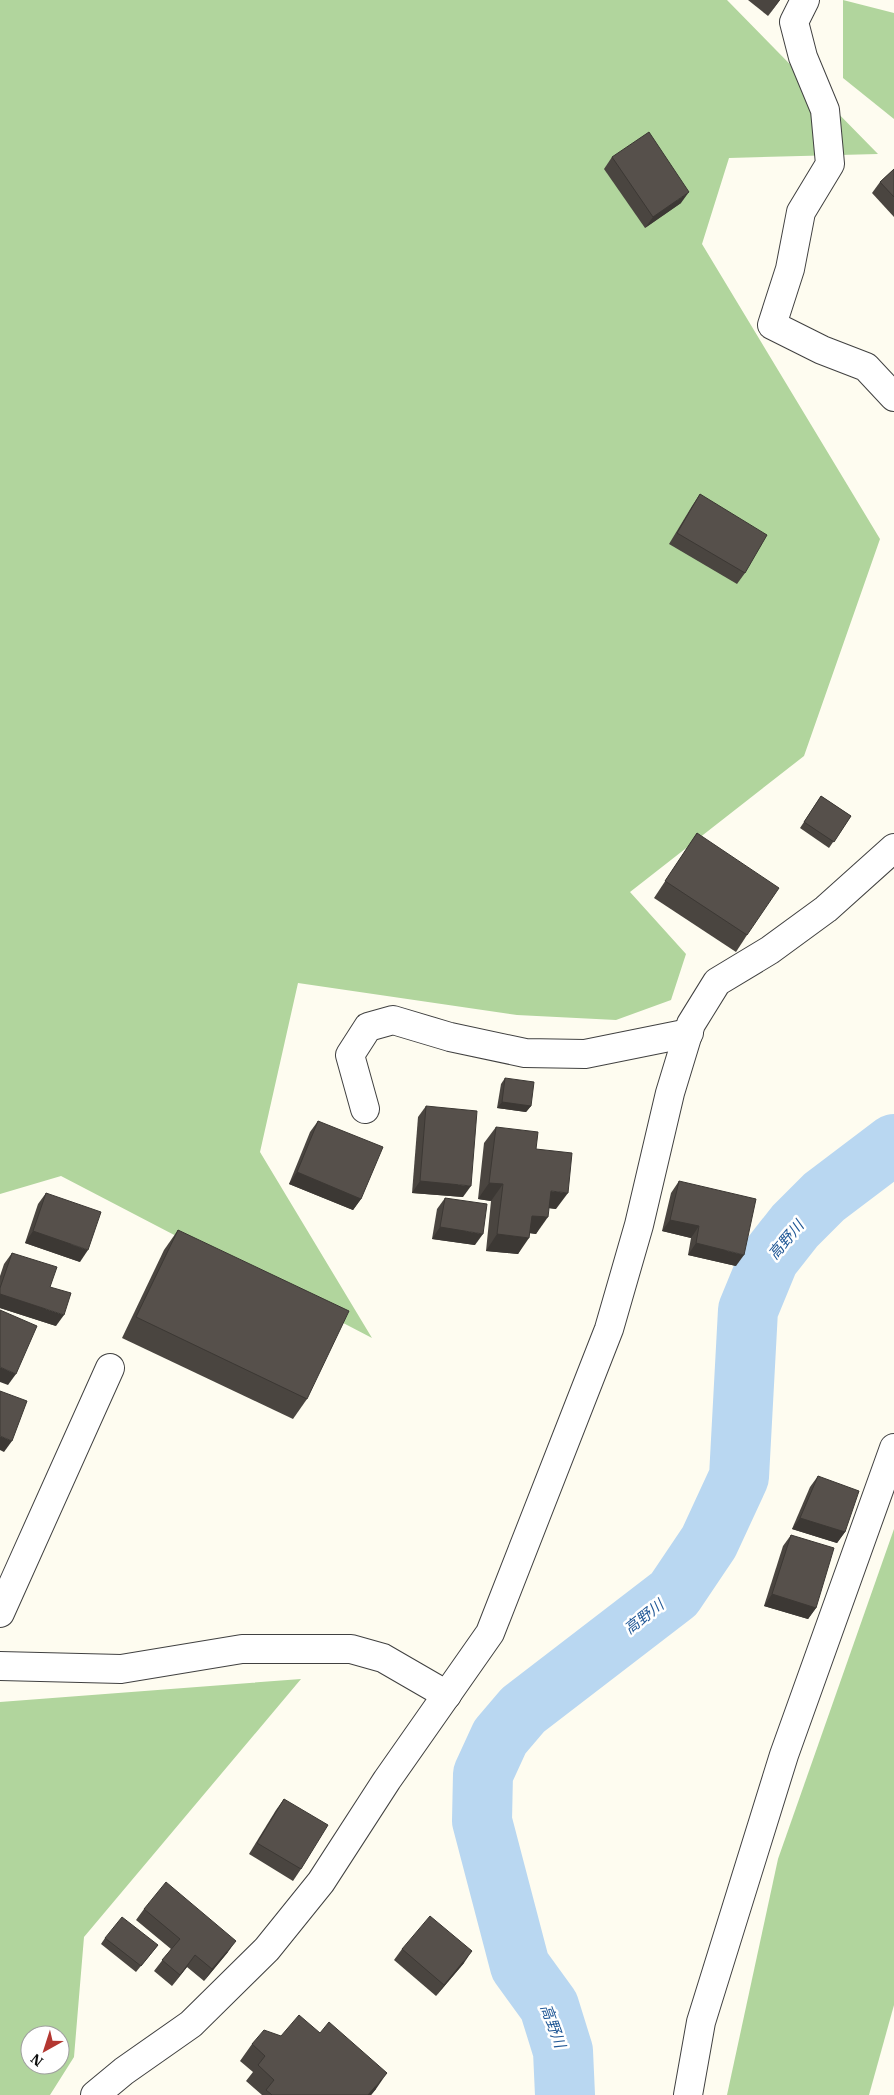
<svg xmlns="http://www.w3.org/2000/svg" width="894" height="2095" font-family="'IBM Plex Serif','Noto Sans JP',serif">
<style>
.forest{fill:#b1d59d;fill-rule:evenodd}
.lines{fill:none;stroke-linecap:round;stroke-linejoin:round}
.river{stroke:#b9d7f1;stroke-width:60}
.minor-casing{stroke:#414141;stroke-width:30}
.minor{stroke:#fff;stroke-width:28}
.wall{fill:#4a4540}
.shaded-wall{fill:#3c3834}
.building{fill:#56504b;stroke:#3c3834}
.labels{text-anchor:middle;stroke-width:5;stroke-linejoin:round;paint-order:stroke}
.water-label{font-size:15px;font-style:italic;fill:#215896;stroke:#fff}
</style>
<rect width="100%" height="100%" fill="#fefcf0"/>
<g class="forest">
<path d="M0,0H727L878,154L729,158L702,244L880,539L804,756L630,892L686,954L671,1000L616,1020L517,1015L298,983L260,1152L372,1338L61,1176L0,1194Z"/>
<path d="M843,0L894,13V119L843,78Z"/>
<path d="M894,1529V2005L869,2095H727L778,1859Z"/>
<path d="M301,1679L84,1937L74,2057L50,2095H0V1702ZM30,2035H60V2065H30Z"/>
</g>
<g class="lines">
<path class="river" d="M565,2095L563,2051L549,2006L520,1966L482,1821L483,1774L500,1737L523,1710L674,1594L709,1542L739,1477L748,1310L769,1259L795,1226L824,1197L894,1144"/>
<g class="minor-casing">
<g id="minor">
<path d="M805,0L794,22L803,57L825,110L830,164L801,212L790,269L772,325L822,350L866,367L894,397"/>
<path d="M365,1109L350,1055L368,1027L393,1020L450,1037L525,1053L585,1054L689,1033"/>
<path d="M0,1613L110,1368"/>
<path d="M0,1666L121,1669L242,1649H351L383,1658L447,1695"/>
<path d="M95,2095L124,2071L191,2024L267,1949L321,1882L387,1780L490,1633L609,1329L639,1225L670,1093L691,1024L717,982L770,950L826,909L894,848"/>
<path d="M688,2095L701,2022L784,1755L894,1448"/>
</g>
</g>
<use href="#minor" class="minor"/>
</g>
<g class="wall">
<path d="M748,0H780L768,16Z"/>
<path d="M612,157L681,203L645,228L604,169Z"/>
<path d="M894,169V217L872,193L880,182Z"/>
<path d="M700,494L745,573L737,584L669,544L692,506Z"/>
<path d="M821,796L851,816L829,848L800,828Z"/>
<path d="M697,833L747,935L736,952L654,898Z"/>
<path d="M505,1078L531,1106L526,1112L497,1108L501,1084Z"/>
<path d="M426,1106L463,1197L412,1193L418,1117Z"/>
<path d="M318,1121L361,1199L353,1210L289,1184L310,1132Z"/>
<path d="M496,1127L536,1149L556,1209L549,1208L536,1234L530,1233L518,1254L486,1251L491,1201L478,1199L484,1143Z"/>
<path d="M679,1181L736,1266L688,1255L691,1238L662,1231L671,1193Z"/>
<path d="M46,1193L80,1262L25,1243L38,1204Z"/>
<path d="M445,1198L475,1245L432,1239L437,1209Z"/>
<path d="M178,1230L307,1399L293,1419L122,1338L164,1250Z"/>
<path d="M12,1253L56,1326L0,1308V1276L4,1264Z"/>
<path d="M818,1476L845,1532L837,1543L792,1529L810,1487Z"/>
<path d="M791,1535L816,1608L808,1619L764,1606L783,1546Z"/>
<path d="M284,1799L301,1869L293,1881L249,1854L276,1810Z"/>
<path d="M144,1909L228,1952L204,1981L187,1967L172,1986L154,1971L171,1949L136,1920Z"/>
<path d="M105,1938L158,1945L136,1972L101,1944Z"/>
<path d="M402,1949L464,1963L436,1996L394,1960Z"/>
<path d="M252,2044L376,2089L371,2095H262L246,2081L253,2072L240,2061Z"/>
</g>
<g class="shaded-wall">
<path d="M779,0H780L768,16Z"/>
<path d="M689,192L681,203L645,228L653,217Z"/>
<path d="M502,1102L531,1106L526,1112L497,1108Z"/>
<path d="M297,1172L361,1199L353,1210L289,1184Z"/>
<path d="M420,1181L471,1186L463,1197L412,1193Z"/>
<path d="M489,1183L503,1184L491,1201L478,1199Z"/>
<path d="M551,1191L568,1193L556,1209L540,1207Z"/>
<path d="M532,1216L548,1217L536,1234L521,1232Z"/>
<path d="M670,1220L699,1226L691,1238L662,1231Z"/>
<path d="M440,1227L483,1234L475,1245L432,1239Z"/>
<path d="M33,1231L88,1250L80,1262L25,1243Z"/>
<path d="M497,1234L529,1238L518,1254L486,1251Z"/>
<path d="M696,1243L744,1255L736,1266L688,1255Z"/>
<path d="M0,1294L64,1315L56,1326L0,1308Z"/>
<path d="M0,1367L16,1374L8,1385L0,1382Z"/>
<path d="M0,1436L12,1441L4,1452L0,1450Z"/>
<path d="M800,1518L845,1532L837,1543L792,1529Z"/>
<path d="M772,1594L816,1608L808,1619L764,1606Z"/>
<path d="M236,1941L228,1952L204,1981L212,1969Z"/>
<path d="M472,1951L464,1963L436,1996L444,1985Z"/>
<path d="M195,1955L187,1967L172,1986L180,1975Z"/>
<path d="M387,2073L376,2089L371,2095H368Z"/>
</g>
<g class="building">
<path d="M649,132L689,192L653,217L612,157Z"/>
<path d="M894,169V197L880,182Z"/>
<path d="M700,494L767,535L745,573L677,533Z"/>
<path d="M821,796L851,816L834,842L804,822Z"/>
<path d="M697,833L779,888L747,935L665,881Z"/>
<path d="M505,1078L534,1082L531,1106L502,1102Z"/>
<path d="M426,1106L477,1111L471,1186L420,1181Z"/>
<path d="M318,1121L383,1147L361,1199L297,1172Z"/>
<path d="M496,1127L538,1132L536,1149L572,1153L568,1193L551,1191L548,1217L532,1216L529,1238L497,1234L503,1184L489,1183Z"/>
<path d="M679,1181L756,1199L744,1255L696,1243L699,1226L670,1220Z"/>
<path d="M46,1193L101,1212L88,1250L33,1231Z"/>
<path d="M445,1198L487,1204L483,1234L440,1227Z"/>
<path d="M178,1230L349,1311L307,1399L136,1317Z"/>
<path d="M12,1253L57,1267L50,1287L71,1293L64,1315L0,1294V1288Z"/>
<path d="M0,1310L37,1326L16,1374L0,1367Z"/>
<path d="M0,1391L27,1401L12,1441L0,1436Z"/>
<path d="M818,1476L859,1491L845,1532L800,1518Z"/>
<path d="M791,1535L834,1548L816,1608L772,1594Z"/>
<path d="M284,1799L328,1825L301,1869L257,1843Z"/>
<path d="M166,1882L236,1941L212,1969L195,1955L180,1975L162,1960L180,1939L144,1909Z"/>
<path d="M430,1916L472,1951L444,1985L402,1949Z"/>
<path d="M122,1917L158,1945L141,1966L105,1938Z"/>
<path d="M299,2015L320,2033L329,2022L387,2073L368,2095H272L266,2090L274,2080L258,2065L265,2056L252,2044L264,2030L281,2036Z"/>
</g>
<g class="labels">
<g class="water-label">
<text transform="translate(786 1240) rotate(-50)" y="5">高野川</text>
<text transform="translate(644 1617) rotate(-38)" y="5">高野川</text>
<text transform="translate(553 2026) rotate(70)" y="5">高野川</text>
</g>
</g>
<g transform="translate(45 2050) rotate(219)"><circle r="24" fill="#ffffff" stroke="#9f9f9f"/>
<path d="M0-4L9 19L0 12L-9 19Z" fill="#b33731"/>
<text y="-8" font-size="14" font-weight="bold" text-anchor="middle" fill="#0e0e0e">N</text>
</g>
</svg>
